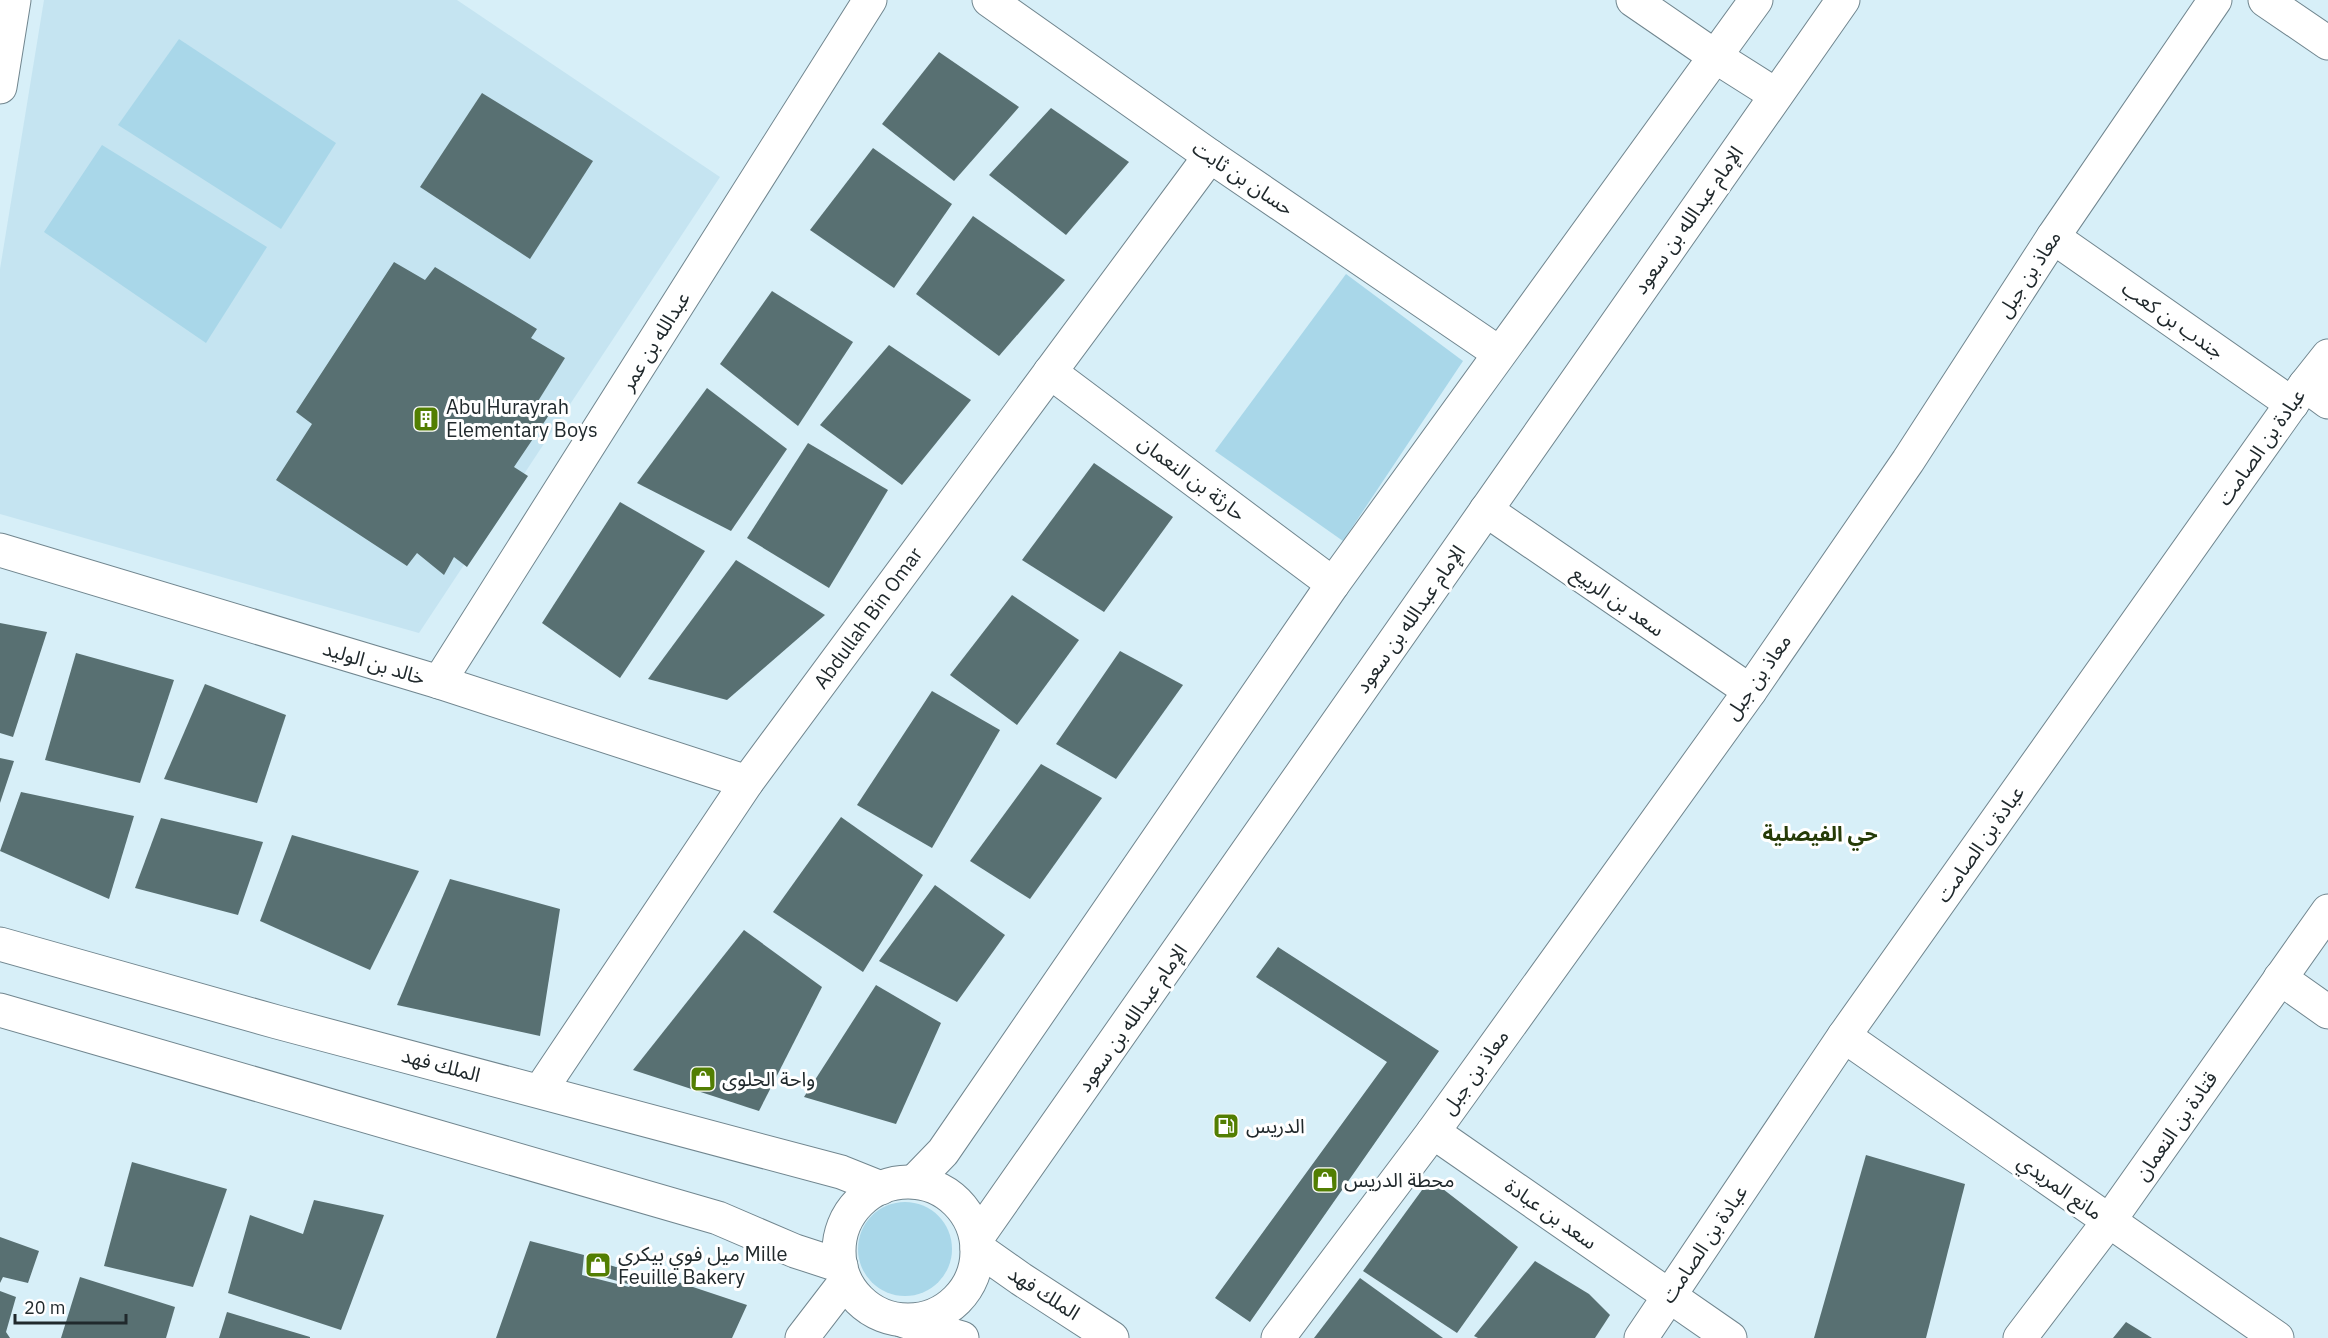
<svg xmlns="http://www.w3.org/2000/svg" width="2328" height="1338" font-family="'IBM Plex Sans','Noto Sans Arabic',sans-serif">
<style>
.built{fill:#c5e4f1}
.green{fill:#a9d7e9}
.building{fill:#587072}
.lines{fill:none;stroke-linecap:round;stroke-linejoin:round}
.minor-casing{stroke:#71868f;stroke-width:35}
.minor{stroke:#fff;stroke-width:33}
.labels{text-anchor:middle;stroke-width:6;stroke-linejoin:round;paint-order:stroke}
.street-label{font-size:20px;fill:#20292c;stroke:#fff}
.poi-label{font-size:20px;fill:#20292c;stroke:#fff;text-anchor:start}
.neighbourhood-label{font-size:21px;font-weight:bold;fill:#263b07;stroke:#fff}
</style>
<rect width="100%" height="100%" fill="#d7eff8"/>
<path class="built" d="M44,0H457L720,177L419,633L0,514V269Z"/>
<g class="green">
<path d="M179,39L336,143L281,229L118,125Z"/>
<path d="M102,145L267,247L206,343L44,232Z"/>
<path d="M1346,274L1463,361L1343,541L1215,451Z"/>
<circle cx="905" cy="1249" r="47"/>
</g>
<g class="building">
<path d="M939,52L1019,107L954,181L882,124Z"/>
<path d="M482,93L593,161L530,259L420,187Z"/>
<path d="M1051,108L1129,162L1066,235L989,175Z"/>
<path d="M873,148L952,204L894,288L810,230Z"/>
<path d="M973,216L1065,280L999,356L916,294Z"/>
<path d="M394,262L425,280L435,267L537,329L531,338L565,358L535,406L549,415L514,467L528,476L467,567L454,557L444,575L417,553L407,566L276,480L312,424L296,412Z"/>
<path d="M772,291L853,342L798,426L720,364Z"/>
<path d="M889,345L971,400L902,485L820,425Z"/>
<path d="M707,388L787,449L731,531L637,483Z"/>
<path d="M808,443L888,490L829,588L747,538Z"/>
<path d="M1094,463L1173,517L1104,612L1022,560Z"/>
<path d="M620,502L705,551L620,678L542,623Z"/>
<path d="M736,560L825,615L727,700L648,679Z"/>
<path d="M1012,595L1079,640L1017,725L950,675Z"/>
<path d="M0,623L47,632L13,737L0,733Z"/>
<path d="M1120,651L1183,685L1116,779L1056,744Z"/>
<path d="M76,653L174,680L140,783L45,760Z"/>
<path d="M205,684L286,715L257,803L164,779Z"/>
<path d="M932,691L1000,730L932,848L857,805Z"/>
<path d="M0,758L14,761L0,803Z"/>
<path d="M1041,764L1102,798L1030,899L970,861Z"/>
<path d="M21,792L134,816L109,899L0,851Z"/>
<path d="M841,817L923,875L863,972L773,912Z"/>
<path d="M161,818L263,842L238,915L135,888Z"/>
<path d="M292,835L419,871L370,970L260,921Z"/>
<path d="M450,879L560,909L540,1036L397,1005Z"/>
<path d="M935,885L1005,935L957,1002L879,961Z"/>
<path d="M744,930L822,987L759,1111L633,1070Z"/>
<path d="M1278,947L1439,1051L1250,1322L1215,1298L1387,1062L1256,977Z"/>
<path d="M876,985L941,1023L896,1124L804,1097Z"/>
<path d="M1866,1155L1965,1184L1926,1338H1814Z"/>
<path d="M132,1162L227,1189L193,1287L104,1266Z"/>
<path d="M1430,1179L1518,1247L1457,1333L1363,1271Z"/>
<path d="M314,1200L384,1215L341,1330L228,1293L250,1215L303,1234Z"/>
<path d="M0,1237L39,1251L28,1283L3,1277L0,1283Z"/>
<path d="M530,1241L584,1255L582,1275L629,1287L642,1270L747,1305L732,1338H496Z"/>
<path d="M586,1258L636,1273L628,1284L586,1272Z"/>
<path d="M1535,1261L1589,1294L1610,1315L1595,1338H1478L1474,1336Z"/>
<path d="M80,1277L175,1307L166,1338H61Z"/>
<path d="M1360,1278L1443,1338H1314Z"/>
<path d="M0,1291L16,1297L6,1332L10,1338H0Z"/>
<path d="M227,1312L310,1337V1338H219Z"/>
<path d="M2126,1322L2152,1338H2113Z"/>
</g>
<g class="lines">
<g class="minor-casing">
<g id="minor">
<path d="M989,0L1210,156L1499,353"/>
<path d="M1633,0L1716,57L1776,95"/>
<path d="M2265,0L2328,43"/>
<path d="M0,87L14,0"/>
<path d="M2053,237L2292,404"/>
<path d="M1050,372L1333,584"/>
<path d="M2305,385L2328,402"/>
<path d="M1486,510L1750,691"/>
<path d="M0,550L439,682L747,782"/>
<path d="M439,682L870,0"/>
<path d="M0,944L277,1022L841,1172L881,1188"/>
<path d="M2280,978L2328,1012"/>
<path d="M0,1010L718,1218L795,1251L841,1266"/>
<path d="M1844,1036L2277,1338"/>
<path d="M540,1091L747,782L1210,156"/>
<path d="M1433,1132L1730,1338"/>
<path d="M914,1182L943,1152L1333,584L1756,0"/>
<circle cx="908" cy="1251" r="69"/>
<path d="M977,1238L1843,0"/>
<path d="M977,1248L1021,1279L1112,1338"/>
<path d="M904,1321L962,1338"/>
<path d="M802,1338L845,1282"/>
<path d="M1278,1338L1433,1132L1750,691L1908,461L2053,237L2215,0"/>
<path d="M1641,1338L1844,1036L2305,385L2328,356"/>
<path d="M2020,1338L2109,1221L2328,911"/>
</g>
</g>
<use href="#minor" class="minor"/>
</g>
<defs>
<g id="building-square" transform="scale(1.35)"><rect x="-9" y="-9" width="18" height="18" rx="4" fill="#527e02" stroke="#fff"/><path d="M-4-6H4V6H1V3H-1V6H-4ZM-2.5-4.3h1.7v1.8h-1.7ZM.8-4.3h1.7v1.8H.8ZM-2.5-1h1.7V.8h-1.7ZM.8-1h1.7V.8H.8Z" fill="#fff"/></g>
<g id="shop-square" transform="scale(1.35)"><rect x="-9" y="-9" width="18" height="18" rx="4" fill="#527e02" stroke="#fff"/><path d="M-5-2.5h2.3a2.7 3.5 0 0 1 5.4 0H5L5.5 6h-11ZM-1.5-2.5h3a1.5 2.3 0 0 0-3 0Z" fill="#fff"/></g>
<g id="fuel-square" transform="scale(1.35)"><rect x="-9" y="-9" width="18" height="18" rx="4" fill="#527e02" stroke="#fff"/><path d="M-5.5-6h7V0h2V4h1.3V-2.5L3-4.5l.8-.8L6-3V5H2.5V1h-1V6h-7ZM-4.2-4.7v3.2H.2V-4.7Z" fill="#fff"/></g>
</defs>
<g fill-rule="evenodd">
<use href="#building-square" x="426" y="419"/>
<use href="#shop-square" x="703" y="1079"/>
<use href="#fuel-square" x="1226" y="1126"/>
<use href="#shop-square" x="1325" y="1180"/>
<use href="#shop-square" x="598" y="1265"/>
</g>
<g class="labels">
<g class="street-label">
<text transform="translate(1243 178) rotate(34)" y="7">حسان بن ثابت</text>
<text transform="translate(1688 220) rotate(-55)" y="7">الإمام عبدالله بن سعود</text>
<text transform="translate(2029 274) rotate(-57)" y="7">معاذ بن جبل</text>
<text transform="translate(2173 320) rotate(35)" y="7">جندب بن كعب</text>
<text transform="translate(655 341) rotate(-58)" y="7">عبدالله بن عمر</text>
<text transform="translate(2261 447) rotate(-55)" y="7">عبادة بن الصامت</text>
<text transform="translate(1192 478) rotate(37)" y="7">حارثة بن النعمان</text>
<text transform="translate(1618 601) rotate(35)" y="7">سعد بن الربيع</text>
<text transform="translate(868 618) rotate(-54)" y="7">Abdullah Bin Omar</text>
<text transform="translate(1410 619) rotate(-55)" y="7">الإمام عبدالله بن سعود</text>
<text transform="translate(374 663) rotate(17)" y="7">خالد بن الوليد</text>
<text transform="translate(1758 677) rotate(-55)" y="7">معاذ بن جبل</text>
<text transform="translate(1980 844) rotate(-55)" y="7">عبادة بن الصامت</text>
<text transform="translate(1132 1018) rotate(-55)" y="7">الإمام عبدالله بن سعود</text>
<text transform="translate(441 1065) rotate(15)" y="7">الملك فهد</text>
<text transform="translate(1475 1072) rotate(-54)" y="7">معاذ بن جبل</text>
<text transform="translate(2176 1126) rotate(-55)" y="7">قتادة بن النعمان</text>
<text transform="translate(2060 1187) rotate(35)" y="7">مانع المريدي</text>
<text transform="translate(1551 1214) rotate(35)" y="7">سعد بن عبادة</text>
<text transform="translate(1704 1244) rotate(-56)" y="7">عبادة بن الصامت</text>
<text transform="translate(1044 1293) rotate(33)" y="7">الملك فهد</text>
</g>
<g class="poi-label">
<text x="446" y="414">Abu Hurayrah<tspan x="446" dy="23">Elementary Boys</tspan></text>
<text x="722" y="1086">واحة الحلوى</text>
<text x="1246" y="1133">الدريس</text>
<text x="1344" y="1187">محطة الدريس</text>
<text x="618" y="1261">ميل فوي بيكري Mille<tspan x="618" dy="23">Feuille Bakery</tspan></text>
</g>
<g class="neighbourhood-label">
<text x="1820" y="841">حي الفيصلية</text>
</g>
</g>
<path d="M15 1314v9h111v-9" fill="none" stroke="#20292c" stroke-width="3"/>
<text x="24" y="1314" font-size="18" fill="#20292c" stroke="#ffffff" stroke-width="4.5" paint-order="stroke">20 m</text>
</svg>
